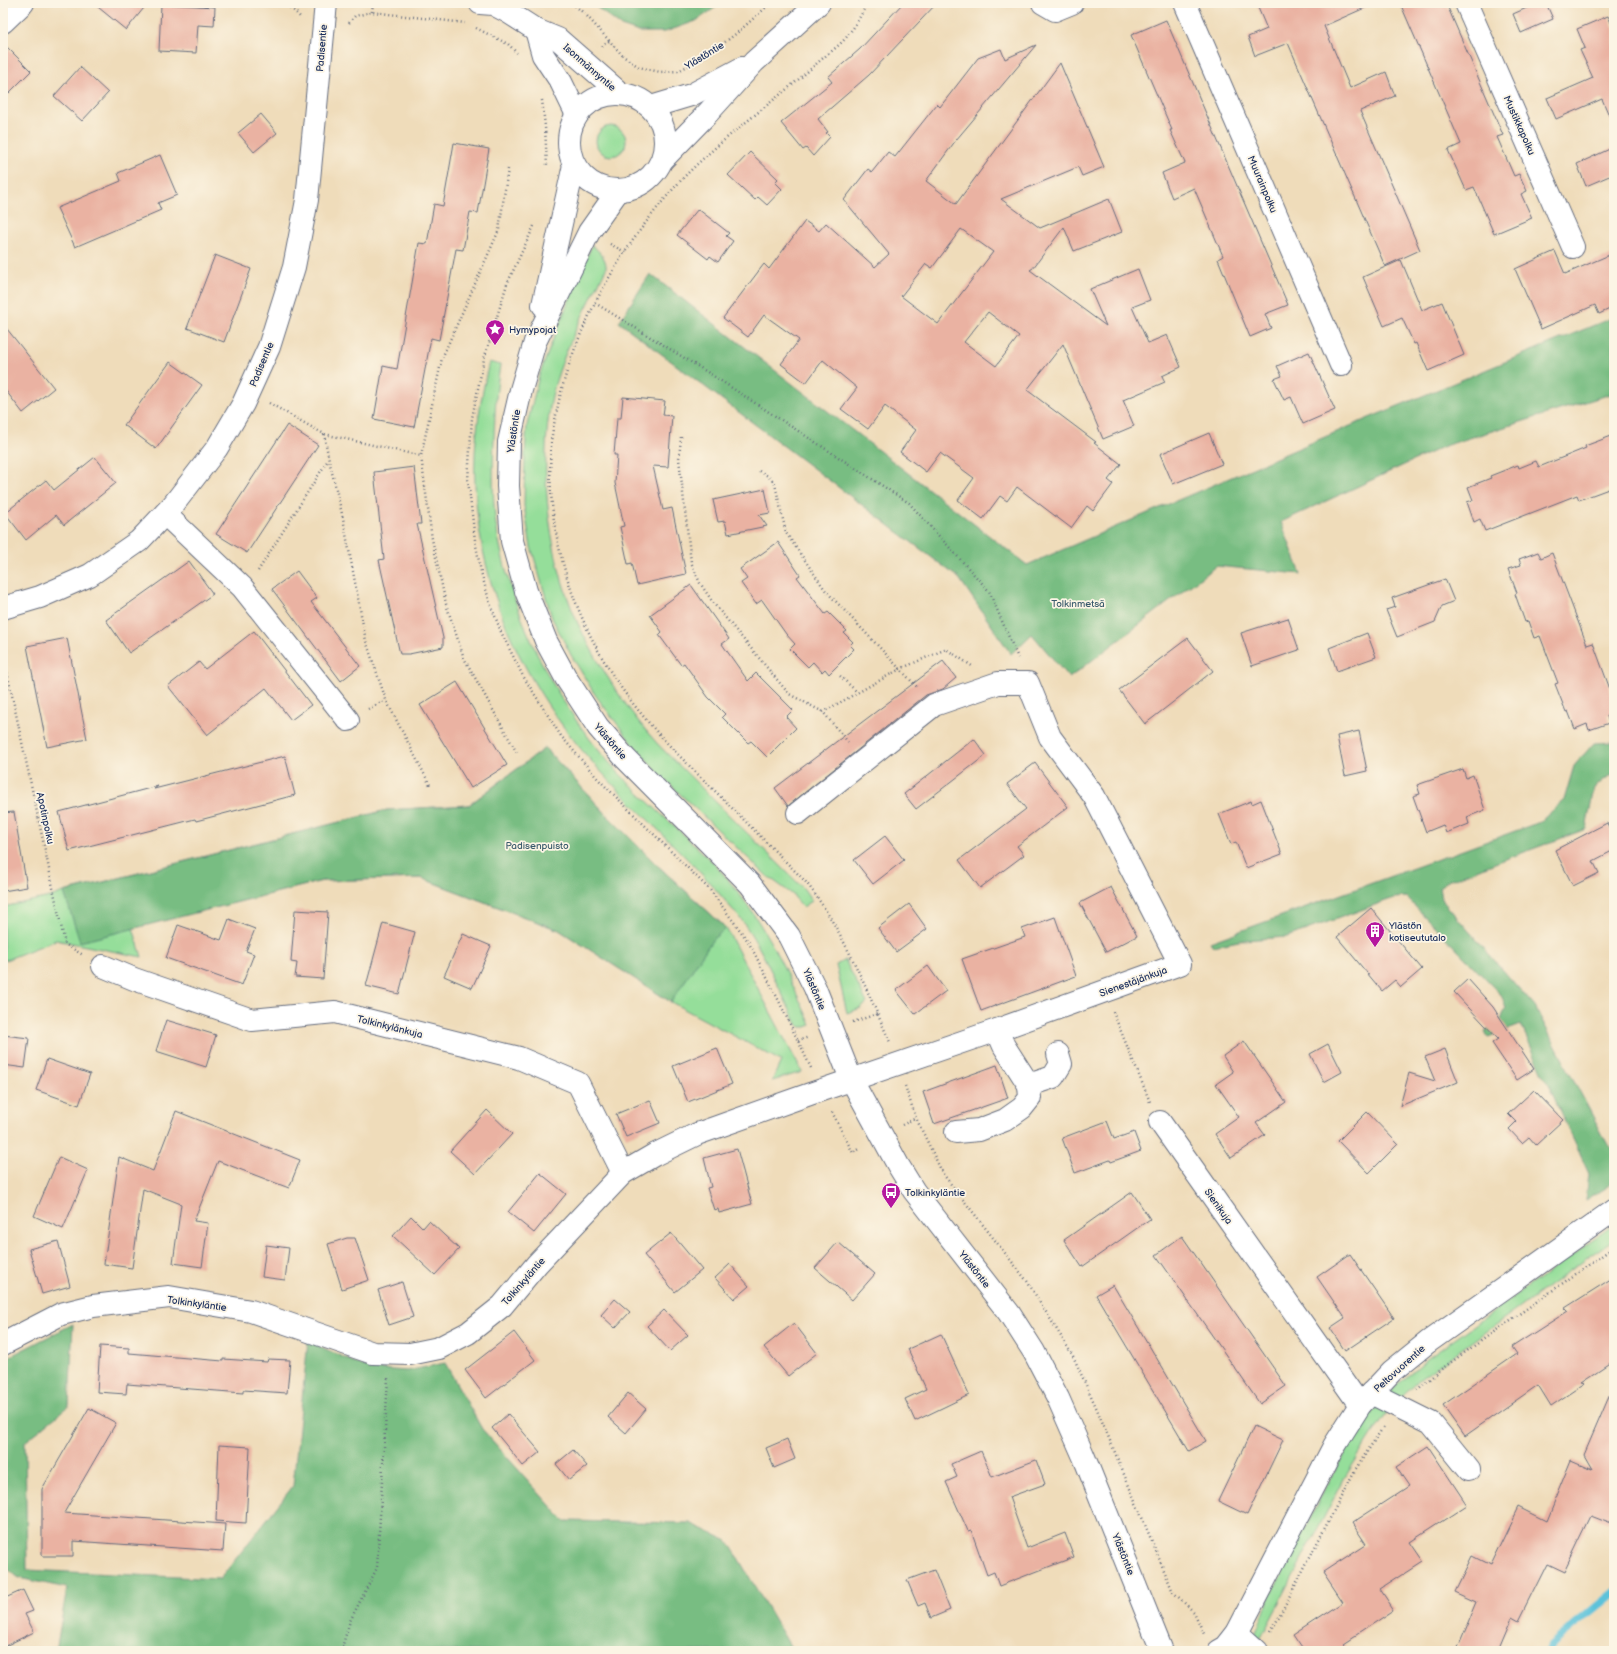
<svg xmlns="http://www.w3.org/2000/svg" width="1617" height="1654" font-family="'Balsamiq Sans',sans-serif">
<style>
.green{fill:#95de9a;stroke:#58867c}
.forest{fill:#78bd82;stroke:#4a7670}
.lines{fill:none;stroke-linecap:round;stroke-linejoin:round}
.stream{stroke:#5cc2da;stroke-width:8}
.building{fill:#eab2a2;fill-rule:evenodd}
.minor-casing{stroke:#656c7e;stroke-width:24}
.major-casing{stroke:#656c7e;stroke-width:24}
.path{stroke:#656c7e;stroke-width:2.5;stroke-dasharray:1 3;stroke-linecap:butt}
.minor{stroke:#fff;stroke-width:22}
.major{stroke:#fff;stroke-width:22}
.labels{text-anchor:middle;stroke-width:3.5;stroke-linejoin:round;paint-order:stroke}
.street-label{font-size:10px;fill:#1b2f5e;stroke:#fcf5e5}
.poi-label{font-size:10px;fill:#1b2f5e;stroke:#fcf5e5;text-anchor:start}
.park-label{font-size:10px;fill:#3a5b6d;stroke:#fcf5e5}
</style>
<rect width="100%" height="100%" fill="#fcf5e5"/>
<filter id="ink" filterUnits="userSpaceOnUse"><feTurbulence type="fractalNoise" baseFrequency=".025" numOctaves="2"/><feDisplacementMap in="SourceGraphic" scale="8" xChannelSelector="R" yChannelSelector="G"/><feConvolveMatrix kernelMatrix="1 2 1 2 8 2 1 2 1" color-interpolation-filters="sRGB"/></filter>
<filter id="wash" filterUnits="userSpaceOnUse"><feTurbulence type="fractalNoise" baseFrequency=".012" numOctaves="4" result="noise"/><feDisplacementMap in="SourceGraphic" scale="16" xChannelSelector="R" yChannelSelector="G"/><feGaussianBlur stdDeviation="0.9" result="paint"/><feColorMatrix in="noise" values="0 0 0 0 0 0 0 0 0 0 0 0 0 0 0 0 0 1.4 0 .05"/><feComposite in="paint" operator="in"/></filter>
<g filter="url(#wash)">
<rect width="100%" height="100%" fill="#efdcba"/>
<g class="green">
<circle cx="611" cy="141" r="15"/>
<path d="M592,245C600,252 607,259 606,269C586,308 562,353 552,396C537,470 549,569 584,636C602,670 623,703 648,733C661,749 677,763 691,777C728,815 767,852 804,889L812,901L803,907L792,894L766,875L663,778L631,742L596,696L571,655L552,618L531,547L524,506L525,455L527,425L539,376L556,332Z"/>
<path d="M489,362L500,365C496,389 495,413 494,437C493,466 492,496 496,525C510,609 547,687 600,752C635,794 678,827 715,865C760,913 784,966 811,1025L806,1027H800L797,1024C779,990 765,953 743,922C737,914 729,906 723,898C683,851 636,811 595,765C524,687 479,589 475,484C473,443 480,402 489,362Z"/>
<path d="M545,748L607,815L658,866L726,928L802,1072L772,1081L781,1061L671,1002L559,930L421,878L322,881L133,928L142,957L56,940L3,961V907L50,897L64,892L387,810L469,805Z"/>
<path d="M845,960L867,1003L861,1008L847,1013L836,965Z"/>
<path d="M1614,1225V1240L1589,1257L1420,1379L1392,1405L1371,1436L1345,1477L1254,1651V1636L1270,1597L1327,1484L1348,1447L1374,1411L1394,1388L1427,1359Z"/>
</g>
<g class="forest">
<path d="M591,3H722L696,21L665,32H639L621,26Z"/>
<path d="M650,274L1027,565L1369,418L1614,317V393L1447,445L1281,522L1301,574L1216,566L1069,678L1032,634L1011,654L959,578L619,322Z"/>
<path d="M1614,742V774L1605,779L1594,788L1586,829L1447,881L1439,887L1441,899L1535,1007L1608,1145L1614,1151V1182L1586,1200L1589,1174L1521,1025L1488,1037L1485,1031L1500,1020L1506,1009L1502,996L1406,897L1394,898L1287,937L1244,940L1213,946L1210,942L1540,822L1564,800L1574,766L1594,743Z"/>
<path d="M545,748L607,815L658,866L726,928L713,939L671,1002L559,930L421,878L322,881L80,942L64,892L387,810L469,805Z"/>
<path d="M73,1324L69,1406L25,1442L27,1570L220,1579L293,1486L308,1341L367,1368L407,1371L445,1363L482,1429L564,1521L690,1523L728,1541L793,1651H56L67,1588L19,1578L3,1565V1360Z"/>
</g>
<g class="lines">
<path class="stream" d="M1549,1651L1551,1645L1614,1593"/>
</g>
<g id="blocks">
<g class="building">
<path d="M93,3H148L126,30Z"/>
<path d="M903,3H937L869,75L818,119L828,132L826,133L830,137L813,156L806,148L803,150L781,123L832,82L828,77L860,49Z"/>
<path d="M1256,3H1376L1324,26L1350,88L1386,72L1395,96L1360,111L1420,250L1385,266L1288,43L1255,56L1248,37L1267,29Z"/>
<path d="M1400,3H1446L1503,135L1497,137L1514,176L1519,174L1527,191L1521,194L1532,218L1494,234L1474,187L1466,190L1448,150L1461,144Z"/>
<path d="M1538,3H1546L1553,19L1521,33L1513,14Z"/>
<path d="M161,4L215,7L214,26L198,25L196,53L159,51Z"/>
<path d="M1608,16L1614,29V127L1602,99L1556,119L1547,98L1593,78L1580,50L1585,48L1577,29Z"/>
<path d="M1166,20L1288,305L1265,314L1271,328L1250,337L1218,259L1223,256L1194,188L1172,198L1162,173L1185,163L1170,130H1172L1131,35Z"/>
<path d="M3,43L31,71L3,99Z"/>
<path d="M1036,45L956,140L926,181L956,204L1060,63L1104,167L1082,176L1078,167L1001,199L1040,228L1109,199L1122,232L1074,251L1064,227L1033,268L1030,270L1106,326L1090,289L1138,269L1150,300L1132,307L1148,343L1167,335L1181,367L1162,376L1165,382L1123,400L1134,426L1103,439L1063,344L1027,390L1096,442L1094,443L1121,464L1108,480L1113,484L1093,511L1087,506L1071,528L1017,487L1007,501L1000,496L983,519L958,500L974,478L940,453L926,472L900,452L916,430L885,406L868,429L841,409L857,388L823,360L806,383L781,364L799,340L764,315L748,337L723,318L764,264L769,269L805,221L819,231L826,223L875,267L889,254L844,200L868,169L872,172L888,152L895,157L937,104L940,107L978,58L1001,49L1005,59ZM961,229L993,252L938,324L901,296L926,264L932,268ZM988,312L1019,336L996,366L964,342Z"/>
<path d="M80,67L108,93L82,121L54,96Z"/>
<path d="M261,114L277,133L254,152L238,133Z"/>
<path d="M454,143L489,149L478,213L470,212L463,250L456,249L439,340L431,338L414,427L374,419L383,366L397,369L419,243L427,244L434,204L443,206Z"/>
<path d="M1614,147V174L1586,186L1577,164Z"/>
<path d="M750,152L778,179L775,182L782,189L767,205L758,197L755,200L728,175Z"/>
<path d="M160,155L177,195L158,203L161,210L75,247L57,208L121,181L118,173Z"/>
<path d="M698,209L729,233L726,236L733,241L718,262L710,256L708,259L677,235Z"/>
<path d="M1555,251L1565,274L1614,253V307L1599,314L1595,305L1541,329L1515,269Z"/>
<path d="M215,255L251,269L224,342L187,328Z"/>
<path d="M1401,260L1422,310L1442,302L1464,355L1428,371L1416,343L1414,344L1402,318L1384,326L1363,277Z"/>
<path d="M3,324L54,388L23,413L3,387Z"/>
<path d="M1309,352L1335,410L1303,424L1291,397L1284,400L1274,379L1282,376L1277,366Z"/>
<path d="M170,362L202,385L156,449L124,425Z"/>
<path d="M623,397L665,401L663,415L672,416L668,467L653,466L663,510L672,508L686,574L637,585L632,563L628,564L620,527L624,526L615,483L617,455H614L617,418H621Z"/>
<path d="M287,425L318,445L247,553L216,534Z"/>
<path d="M1209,433L1222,464L1173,484L1160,454Z"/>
<path d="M1614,435V487L1579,500L1577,495L1485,531L1480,519L1474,522L1467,502L1473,500L1468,487L1491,478L1490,476L1518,465L1519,468L1536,461L1539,467L1586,448L1585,446Z"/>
<path d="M95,457L116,483L64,525L56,515L26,540L5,513L46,480L54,490Z"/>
<path d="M414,467L421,524H417L443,638V647L409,654H400L379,560L384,559L374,472Z"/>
<path d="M765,489L770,513L759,515L767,526L728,534L725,521L718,522L713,500Z"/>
<path d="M778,542L800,575L797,577L825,614L828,612L847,631L844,633L853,642L850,645L854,649L829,674L825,669L822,672L813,662L808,667L790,649L795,644L786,634L762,600L756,604L741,583L747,579L740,569Z"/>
<path d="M1538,552L1541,558L1552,553L1587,645L1593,643L1614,700V714L1607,716L1609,723L1589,730L1587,724L1575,729L1568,711L1566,712L1555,684L1558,683L1540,636L1534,638L1528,621L1525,622L1515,594L1517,593L1508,569L1521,565L1519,559Z"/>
<path d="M189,561L213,594L129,653L106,620Z"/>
<path d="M297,571L317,598L311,602L360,666L341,681L272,589Z"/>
<path d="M1445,579L1454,601L1442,606L1435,622L1397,637L1386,610L1395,607L1392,598Z"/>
<path d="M691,585L729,639L722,644L748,681L756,673L793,710L786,717L796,728L767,757L751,741L748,743L722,717L725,714L708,697L684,663L681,665L659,635L662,632L650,615Z"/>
<path d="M1288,618L1299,650L1252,666L1241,633Z"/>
<path d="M254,631L311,705L291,720L266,688L207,735L168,686L199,662L205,669Z"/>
<path d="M1367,633L1376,657L1337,671L1329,648Z"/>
<path d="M67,638L87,739L47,747L27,646Z"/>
<path d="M1188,638L1213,671L1145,724L1119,690Z"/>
<path d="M943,661L956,678L943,689L926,695L788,806L775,788Z"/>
<path d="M457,682L507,765L471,788L420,705Z"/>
<path d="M1359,731L1367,771L1345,776L1337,736Z"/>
<path d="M974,739L986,755L916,809L904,794Z"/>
<path d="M285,756L295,795L196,821L195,819L69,851L59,812L158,786L154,789Z"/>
<path d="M1035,763L1068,807L1017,846L1024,855L980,888L959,860L1026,809L1007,784Z"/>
<path d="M1463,769L1466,778L1473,775L1485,810L1467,817L1469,824L1446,833L1443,825L1426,832L1413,796L1420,794L1417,785Z"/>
<path d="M1261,800L1282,854L1246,868L1236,842L1231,844L1219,814L1251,801L1252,804Z"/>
<path d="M14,812L27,887L3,891V813Z"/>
<path d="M1607,823L1614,837V850L1593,861L1599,873L1573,886L1555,850Z"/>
<path d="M885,836L904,860L873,884L854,860Z"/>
<path d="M1111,887L1137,936L1106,952L1080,903Z"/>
<path d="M909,904L927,929L896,952L878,928Z"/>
<path d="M1371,908L1422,969L1401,987L1395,980L1382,991L1337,937Z"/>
<path d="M295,910L328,912L323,979L295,977L297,963L291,962Z"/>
<path d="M1055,917L1076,976L981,1011L962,959L1025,937L1022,929Z"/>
<path d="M229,919L255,929L246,951L254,954L242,985L166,958L178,925L221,940Z"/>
<path d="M383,923L415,932L399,994L366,986Z"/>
<path d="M463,934L491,946L472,988L444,976Z"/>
<path d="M928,966L946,991L915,1014L896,990Z"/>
<path d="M1468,979L1493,1007L1534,1069L1517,1080L1492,1043L1498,1039L1454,992Z"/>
<path d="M166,1020L216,1035L206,1067L156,1051Z"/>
<path d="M3,1035L29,1038L25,1068L3,1065Z"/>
<path d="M1244,1041L1286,1102L1256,1123L1265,1135L1231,1158L1215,1134L1239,1117L1216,1084L1233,1072L1223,1056Z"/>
<path d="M1328,1044L1342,1072L1324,1082L1310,1054Z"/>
<path d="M717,1048L732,1084L688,1102L673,1066Z"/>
<path d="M1445,1049L1458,1082L1400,1106L1409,1073L1435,1081L1425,1057Z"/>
<path d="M47,1059L90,1074L79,1105L36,1090Z"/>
<path d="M997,1065L1008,1098L934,1124L923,1092Z"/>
<path d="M1534,1090L1563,1120L1536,1145L1529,1137L1522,1143L1509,1129L1516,1122L1508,1114Z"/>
<path d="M650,1100L660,1123L626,1137L616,1114Z"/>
<path d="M487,1110L512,1134L475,1174L450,1151Z"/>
<path d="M176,1111L300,1160L289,1188L218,1161L194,1221L208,1223L202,1267L173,1263L181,1204L143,1189L132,1268L104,1264L119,1157L153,1171Z"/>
<path d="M1367,1112L1398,1144L1369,1173L1338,1141Z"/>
<path d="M1107,1121L1114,1139L1134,1132L1141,1151L1111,1162L1110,1160L1075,1173L1062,1138Z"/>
<path d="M737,1149L752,1204L719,1213L718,1209L714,1210L707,1188L711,1187L704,1158Z"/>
<path d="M59,1157L88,1170L63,1229L34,1216Z"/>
<path d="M540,1173L566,1194L534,1233L508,1212Z"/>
<path d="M1132,1192L1150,1219L1082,1267L1064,1240Z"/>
<path d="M411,1216L423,1228L429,1221L459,1249L435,1275L393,1236Z"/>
<path d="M671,1233L702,1270L675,1292L644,1255Z"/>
<path d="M1182,1236L1286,1386L1260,1404L1156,1255Z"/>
<path d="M347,1238H355L369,1280L342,1289L328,1244Z"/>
<path d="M58,1241L70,1286L42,1294L29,1249Z"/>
<path d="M838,1242L875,1274L852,1300L815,1268Z"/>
<path d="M266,1245L289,1248L285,1280L262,1277Z"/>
<path d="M1350,1254L1394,1318L1345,1351L1330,1328L1345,1318L1317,1277Z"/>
<path d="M730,1264L749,1286L734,1299L715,1278Z"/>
<path d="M1614,1277V1360L1581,1382L1585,1383L1551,1406L1538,1385L1465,1436L1443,1405L1517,1354L1512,1347L1568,1311L1565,1308Z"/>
<path d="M402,1282L413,1317L389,1325L378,1290Z"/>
<path d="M1113,1285L1206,1441L1189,1451L1096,1295Z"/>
<path d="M615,1299L630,1312L615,1328L601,1315Z"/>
<path d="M664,1310L688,1335L670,1351L647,1326Z"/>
<path d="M794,1323L817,1353L788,1376L764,1347Z"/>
<path d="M514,1332L535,1360L486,1398L465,1370Z"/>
<path d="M941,1334L969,1395L915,1421L905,1399L926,1389L908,1349Z"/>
<path d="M100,1346L129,1348V1353L223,1361V1359L267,1362L268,1359L290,1360L287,1393L243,1390V1393L127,1384L126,1394L97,1392Z"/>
<path d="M1614,1385V1525L1591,1516L1564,1572L1547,1564L1518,1622L1511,1618L1497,1651H1456L1477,1601L1455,1591L1472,1556L1490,1565L1518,1507L1546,1521L1571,1460L1592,1469L1584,1455Z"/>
<path d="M628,1393L646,1409L626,1433L608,1417Z"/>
<path d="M89,1408L116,1423L64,1513L225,1524L223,1551L73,1541V1556H42V1489Z"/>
<path d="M508,1414L540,1452L523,1466L492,1428Z"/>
<path d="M1254,1426L1283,1440L1247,1515L1218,1501Z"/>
<path d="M787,1439L795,1459L774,1468L766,1448Z"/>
<path d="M219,1445L250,1447L246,1523L216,1521Z"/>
<path d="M1428,1446L1467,1505L1410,1542L1423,1561L1380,1589L1394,1610L1344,1643L1350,1651H1304L1293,1635L1343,1602L1323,1572L1366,1544L1352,1523L1409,1486L1396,1467Z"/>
<path d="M573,1450L587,1466L569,1480L556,1464Z"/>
<path d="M981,1451L992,1477L1036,1460L1045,1484L1009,1497L1027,1548L1065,1533L1074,1557L999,1586L994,1572L987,1575L971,1530L968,1531L946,1482L957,1477L951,1464Z"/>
<path d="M934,1570L950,1610L931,1618L925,1603L918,1606L907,1580Z"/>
<path d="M23,1590L33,1611L25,1614L34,1632L3,1647V1599Z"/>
</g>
</g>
</g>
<g filter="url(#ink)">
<use href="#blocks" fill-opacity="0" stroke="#656c7e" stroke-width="1"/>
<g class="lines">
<g class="minor-casing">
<g id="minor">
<path d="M480,3L493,4L508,12L536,30L558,39L621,94"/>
<path d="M1043,3L1055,10L1072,3"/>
<path d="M1185,3L1341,365"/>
<path d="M1466,3L1573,247"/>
<path d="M3,22L23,3"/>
<path d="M536,30L543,55L561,82L577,115"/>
<path d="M165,514L242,587L348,720"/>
<path d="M3,608L40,597L90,575L139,541L173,505L217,448L243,404L269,347L294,267L307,200L326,3"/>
<path d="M103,966L134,979L252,1020L335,1012L519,1058L578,1083L623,1173"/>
<path d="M1029,1085L1053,1077L1061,1064L1058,1054"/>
<path d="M1160,1122L1360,1405"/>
<path d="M956,1132L979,1130L1005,1120L1022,1108L1030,1098L1029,1085L1004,1046L997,1030"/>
<path d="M3,1344L61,1314L93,1306L169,1297L251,1311L373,1353L410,1354L439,1348L468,1333L502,1306L537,1264L623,1173L654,1155L697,1134L810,1094L997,1030L1180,964L1094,796L1050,737L1028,683H998L934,705L798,813"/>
<path d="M1371,1393L1431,1423L1469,1470"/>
<path d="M1237,1633L1257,1651"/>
<path d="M1219,1651L1226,1647L1237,1633L1334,1446L1360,1405L1392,1371L1428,1342L1614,1210"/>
</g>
</g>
<g class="major-casing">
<g id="major">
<circle cx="617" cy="142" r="48"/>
<path d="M651,107L691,95L742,68"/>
<path d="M663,159L706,115L754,62L819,3"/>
<path d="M618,191L589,232L535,342L521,390L509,442L508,486L512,541L526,591L546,641L566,678L598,727L625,758L750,884L789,936L815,988L851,1079L898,1165L914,1191L1009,1313L1034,1352L1058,1398L1084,1457L1162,1651"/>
<path d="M543,305L574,165"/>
</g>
</g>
<g class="path">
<path d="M275,3C286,4 293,9 300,17"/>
<path d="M572,3L586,15L623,56L639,67L660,72L678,71L705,57L737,33L771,3"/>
<path d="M868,3C862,12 858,22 851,31C843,44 827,54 815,65C774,102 727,134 687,174C626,238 572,327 556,415C554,425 551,436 551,447C545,535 575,626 628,697C652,729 680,757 709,785C741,817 773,849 805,881C843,929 865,987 890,1042"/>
<path d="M372,12L373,3"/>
<path d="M349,23L355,16L372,12L465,23"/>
<path d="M476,28L508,44L517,53"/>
<path d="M602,47L609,41"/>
<path d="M542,100L545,126L547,167"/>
<path d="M508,169L499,230L442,358L421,456L432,539L446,604L464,658L517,753"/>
<path d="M534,226L507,284L484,359L472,418L468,480L475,540L481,572L489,600L501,632L523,676L561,736L598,779L710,890L748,941L777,997L811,1068"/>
<path d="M610,244L625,252"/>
<path d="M595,303L712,375L909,503L989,591L1018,658"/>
<path d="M269,403L324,434L421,456"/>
<path d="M324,434L329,460L343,518L366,641L386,700L431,787"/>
<path d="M681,437L679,459L691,562L700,583L714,604L789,694L823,712L848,742"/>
<path d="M759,471L768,476L775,484L786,533L826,591L918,688"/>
<path d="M258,571L328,460"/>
<path d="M3,653L65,944L83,955"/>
<path d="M840,676L857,692"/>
<path d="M368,709L386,700"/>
<path d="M823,712L900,669L946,649L972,666"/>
<path d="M1113,1012L1150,1102"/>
<path d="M853,1022L877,1014"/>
<path d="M798,1041L809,1037"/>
<path d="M905,1086L916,1118L943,1174L1027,1281L1073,1356L1096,1407L1173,1592L1194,1612L1204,1634"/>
<path d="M832,1112L853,1153L861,1148"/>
<path d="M902,1125L916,1118"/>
<path d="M1417,1390L1440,1370L1614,1247"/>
<path d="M1271,1632L1355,1470L1384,1426"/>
<path d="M341,1651L350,1621L377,1568L388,1378"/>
</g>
<use href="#minor" class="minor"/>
<use href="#major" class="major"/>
</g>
</g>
<defs>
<g id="sight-pin" transform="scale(1)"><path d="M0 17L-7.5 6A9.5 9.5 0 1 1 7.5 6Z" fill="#b5179e" stroke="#fcf5e5"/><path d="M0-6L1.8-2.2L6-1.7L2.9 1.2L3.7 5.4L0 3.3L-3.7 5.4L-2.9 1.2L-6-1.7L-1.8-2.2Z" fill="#fff"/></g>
<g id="building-pin" transform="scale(1)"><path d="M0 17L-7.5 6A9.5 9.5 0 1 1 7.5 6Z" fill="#b5179e" stroke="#fcf5e5"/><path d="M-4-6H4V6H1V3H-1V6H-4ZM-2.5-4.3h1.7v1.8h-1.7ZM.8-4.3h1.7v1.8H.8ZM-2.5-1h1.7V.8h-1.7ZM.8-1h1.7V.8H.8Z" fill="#fff"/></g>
<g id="bus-pin" transform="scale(1)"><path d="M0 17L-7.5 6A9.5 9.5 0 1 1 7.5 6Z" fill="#b5179e" stroke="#fcf5e5"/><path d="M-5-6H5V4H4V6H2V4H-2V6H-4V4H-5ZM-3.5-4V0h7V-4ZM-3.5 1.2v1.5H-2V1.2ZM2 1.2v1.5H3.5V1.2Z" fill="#fff"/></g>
</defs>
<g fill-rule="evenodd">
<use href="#sight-pin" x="495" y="329"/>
<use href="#building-pin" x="1375" y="931"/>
<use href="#bus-pin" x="891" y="1192"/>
</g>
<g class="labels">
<g class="street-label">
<text transform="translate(321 48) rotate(-85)" y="4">Padisentie</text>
<text transform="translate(704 55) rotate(-32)" y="4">Ylästöntie</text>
<text transform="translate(590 67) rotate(41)" y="4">Isonmännyntie</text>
<text transform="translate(1520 125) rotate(66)" y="4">Mustikkapolku</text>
<text transform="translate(1263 184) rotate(67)" y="4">Muurainpolku</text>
<text transform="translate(261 364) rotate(-67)" y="4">Padisentie</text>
<text transform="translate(513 431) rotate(-81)" y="4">Ylästöntie</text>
<text transform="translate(611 741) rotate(49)" y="4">Ylästöntie</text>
<text transform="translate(46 818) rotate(78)" y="4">Apotinpolku</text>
<text transform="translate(1133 981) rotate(-20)" y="4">Sienestäjänkuja</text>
<text transform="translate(815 989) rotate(67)" y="4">Ylästöntie</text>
<text transform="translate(390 1026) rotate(14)" y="4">Tolkinkylänkuja</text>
<text transform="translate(1219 1206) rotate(55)" y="4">Sienikuja</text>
<text transform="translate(975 1269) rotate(52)" y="4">Ylästöntie</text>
<text transform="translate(523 1281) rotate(-49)" y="4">Tolkinkyläntie</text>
<text transform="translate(197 1303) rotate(8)" y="4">Tolkinkyläntie</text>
<text transform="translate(1399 1368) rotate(-42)" y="4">Peltovuorentie</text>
<text transform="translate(1124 1554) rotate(68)" y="4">Ylästöntie</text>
</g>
<g class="poi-label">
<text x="509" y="333">Hymypojat</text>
<text x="1389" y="929">Ylästön<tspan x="1389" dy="12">kotiseututalo</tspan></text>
<text x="905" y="1196">Tolkinkyläntie</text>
</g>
<g class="park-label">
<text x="1078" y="607">Tolkinmetsä</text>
<text x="537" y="849">Padisenpuisto</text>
</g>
</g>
<rect width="1617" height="1654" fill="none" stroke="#fcf5e5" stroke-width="16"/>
</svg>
